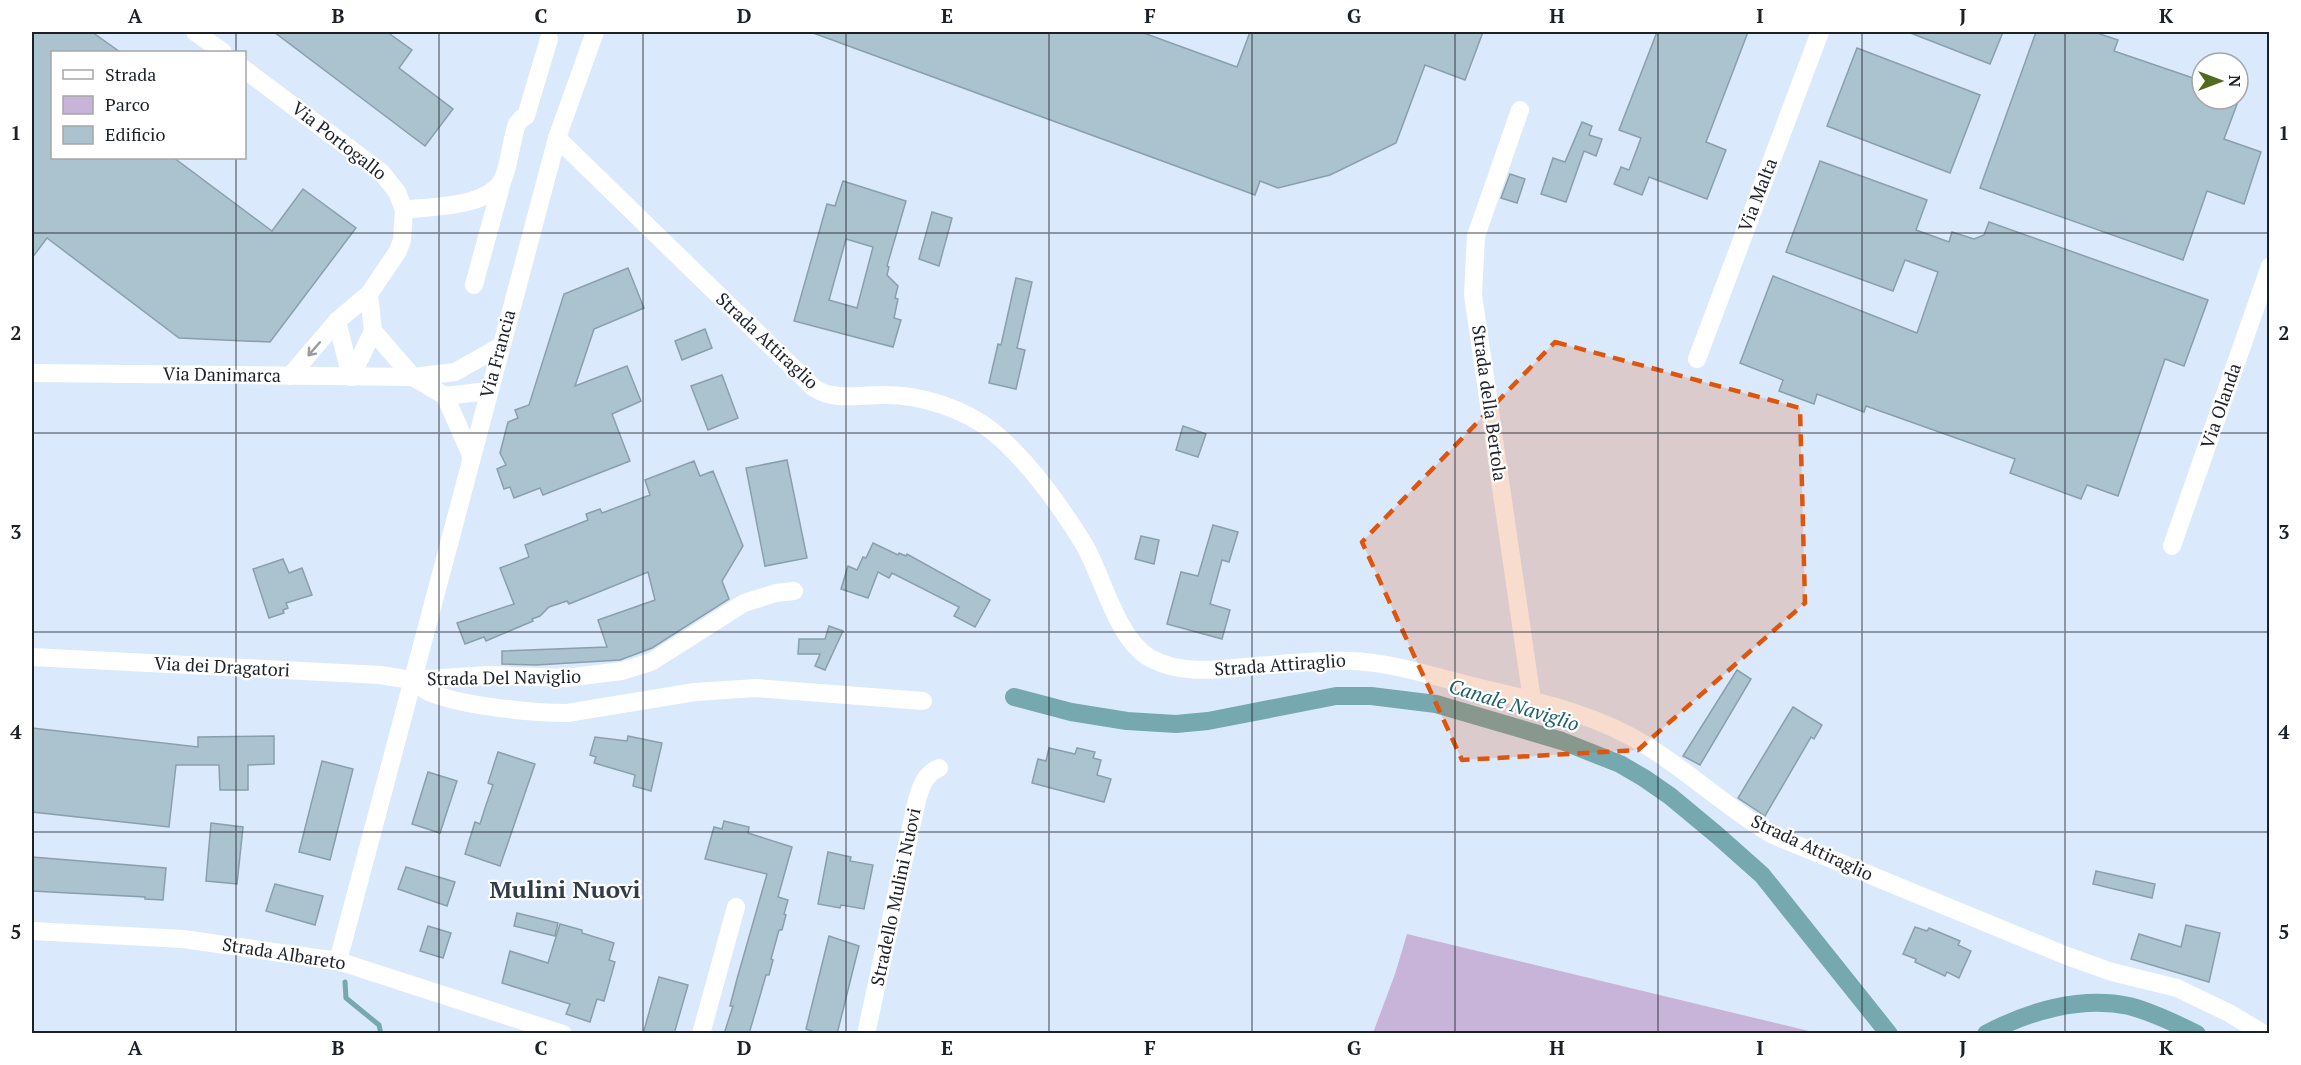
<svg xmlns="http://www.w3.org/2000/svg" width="2301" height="1065" font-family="'PT Serif',serif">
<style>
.green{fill:#c8b4d8}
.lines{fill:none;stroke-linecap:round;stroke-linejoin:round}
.stream{stroke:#75a9af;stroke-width:5}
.canal{stroke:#75a9af;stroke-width:18}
.building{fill:#abc2cf;stroke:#89a0ac;stroke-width:1.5;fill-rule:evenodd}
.minor{stroke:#fff;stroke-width:18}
.oneway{stroke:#999b9e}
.marked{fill:#de560d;fill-opacity:0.2;stroke:#de560d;stroke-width:4.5;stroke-dasharray:12 8;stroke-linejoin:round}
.grid{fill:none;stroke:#1c2128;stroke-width:1.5;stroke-opacity:0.55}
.labels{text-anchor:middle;stroke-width:4.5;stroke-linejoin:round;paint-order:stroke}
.street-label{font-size:18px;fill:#1c2128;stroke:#fff}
.water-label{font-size:20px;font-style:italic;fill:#1c6269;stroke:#fff}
.district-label{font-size:24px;font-weight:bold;fill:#303b4b;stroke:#fff}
.neatline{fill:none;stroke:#1c2128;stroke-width:2}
.grid-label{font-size:20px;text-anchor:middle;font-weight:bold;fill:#1c2128}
</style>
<rect width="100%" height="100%" fill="#dbe9fd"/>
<path class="green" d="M1407,934L1817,1033H1373L1395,974Z"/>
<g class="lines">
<path class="stream" d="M345,982L346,998L379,1025L381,1034"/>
<g class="canal">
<path d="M1014,697L1071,712L1127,721L1176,724L1208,721L1336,696H1371L1436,704L1562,741L1620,764L1644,778L1670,796L1717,835L1762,875L1889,1034"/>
<path d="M1986,1034C2028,1011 2081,996 2129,1006C2152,1012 2175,1023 2197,1034"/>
</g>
</g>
<g class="building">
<path d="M32,32H92L120,52H52V158H174L272,231L303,189L356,228L270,342L179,338L47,238L32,258Z"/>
<path d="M274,32H387L412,50L399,68L453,109L425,146Z"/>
<path d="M813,32H1141L1237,67L1250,32H1483L1465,80L1425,65L1396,143L1330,175L1278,188L1260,181L1255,195L813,33Z"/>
<path d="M1657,32H1748L1706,142L1726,150L1707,199L1649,177L1642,195L1614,184L1621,167L1629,170L1641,138L1619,130Z"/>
<path d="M1908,32H2003L1990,64Z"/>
<path d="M2036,32H2094L2118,40L2114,51L2202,81V99H2239L2224,139L2261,152L2244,204L2207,191L2183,260L1980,188Z"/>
<path d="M1857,48L1980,95L1950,173L1827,126Z"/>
<path d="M1582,122L1592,126L1589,135L1602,139L1596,156L1584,151L1566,202L1541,194L1553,158L1565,162Z"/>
<path d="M1820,161L1927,200L1916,230L1949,242L1952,232L1974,239L1984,235L1989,222L2208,300L2184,366L2165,359L2118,496L2087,485L2081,499L2010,473L2015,459L1866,406L1864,412L1817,394L1814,404L1779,391L1783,380L1740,363L1773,276L1917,333L1938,272L1905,260L1893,291L1786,252Z"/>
<path d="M1510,174L1525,179L1517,203L1501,198Z"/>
<path d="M843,181L906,201L887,266L889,267L887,275L898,286L895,298L898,299L894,318L901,320L893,347L794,321L827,204L835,206ZM846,239L873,247L857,308L829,300Z"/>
<path d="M932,212L952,218L939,266L919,259Z"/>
<path d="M628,268L644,308L594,329L575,386L627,366L641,401L612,414L630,461L543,495L540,488L514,498L510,487L504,489L497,469L506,465L500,453L508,422L518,418L515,410L529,405L564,294Z"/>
<path d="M1016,278L1032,282L1017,348L1025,350L1016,389L989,383L998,344L1001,345Z"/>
<path d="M705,329L712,348L682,360L675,341Z"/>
<path d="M722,375L738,418L708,430L691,386Z"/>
<path d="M1183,426L1206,434L1198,457L1176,450Z"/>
<path d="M787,460L807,558L765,566L746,468Z"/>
<path d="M694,461L700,476L713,471L743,546L722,581L729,599L652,648L620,660L536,665L502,664V651L607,647L598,620L655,600L648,572L569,604L567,601L549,607L540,616L532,619L533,621L486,641L484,637L465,644L457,623L514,604L500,568L529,557L525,545L588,520L586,514L600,509L602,513L650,495L645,480Z"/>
<path d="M1213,525L1238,532L1229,562L1222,560L1210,604L1230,610L1222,639L1167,624L1181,572L1198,576Z"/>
<path d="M1141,536L1159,540L1154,564L1135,559Z"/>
<path d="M873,543L898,555L899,553L906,556L907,554L990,600L975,627L954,616L959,607L892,573L889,578L878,572L868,598L841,589L848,566L857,570L863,557L866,558Z"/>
<path d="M283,559L289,573L302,568L312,595L286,603L288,608L283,610L284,613L269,618L253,569Z"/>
<path d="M829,626L843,631L825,670L815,666L820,654H798L799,639H825Z"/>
<path d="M1737,670L1751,679L1700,765L1683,756Z"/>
<path d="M1793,707L1822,725L1814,739L1811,737L1765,816L1738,798Z"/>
<path d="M32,728L198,747V737L274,736V764L248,765V790H220L219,765H176L169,827L32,812Z"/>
<path d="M628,736L662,743L651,791L633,786L635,775L594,763L596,757L590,755L595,737L627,741Z"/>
<path d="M1049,748L1075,754L1077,748L1095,752L1093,758L1101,760L1097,775L1111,779L1104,802L1032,783L1038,759L1046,761Z"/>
<path d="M498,752L535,764L500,866L465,854L475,822L480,824L486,805L493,785L488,783Z"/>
<path d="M322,761L353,769L330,860L299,852Z"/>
<path d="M428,772L457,781L440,833L412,824Z"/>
<path d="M724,821L749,827L748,833L792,847L778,897L788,900L784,914L786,915L782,930H779L771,959L773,960L769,975H766L749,1034H724L733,1006H730L737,979L767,874L705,859L714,827L722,829Z"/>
<path d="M211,823L243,827L237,884L206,881Z"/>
<path d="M828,852L851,857L850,861L873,865L864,909L841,905L840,908L818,904Z"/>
<path d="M32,857L166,868L163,900L145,899V897L32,891Z"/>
<path d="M406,867L455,882L447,906L398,889Z"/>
<path d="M2096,871L2155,884L2152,898L2093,884Z"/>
<path d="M275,884L323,896L315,925L266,911Z"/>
<path d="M517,913L558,923L555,936L514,926Z"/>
<path d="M560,924L582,930V933L614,943L609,960L615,962L604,1001L597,999L590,1022L566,1014L570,1004L502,983L510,951L548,963Z"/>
<path d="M2186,925L2220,933L2209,982L2131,959L2139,934L2181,947Z"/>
<path d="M428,926L451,933L443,958L420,951Z"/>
<path d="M1915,927L1927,931L1929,928L1960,941L1958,945L1971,951L1959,978L1947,972L1945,976L1915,962L1916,959L1903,954Z"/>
<path d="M829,936L859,946L837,1034H821L806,1029Z"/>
<path d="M659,977L688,985L674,1034H643Z"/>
</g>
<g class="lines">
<g class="minor">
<path d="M195,32L223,52"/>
<path d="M244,69L382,173L397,192L404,210L402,240L398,251L369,294L337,321L290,376"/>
<path d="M1520,110L1476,236L1473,295L1532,700"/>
<path d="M557,138L814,388C836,402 861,394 886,395C921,395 965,409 992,431C1030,462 1060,505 1085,546C1103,578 1117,639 1150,658C1182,676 1222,669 1256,666C1298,663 1340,657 1381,664C1413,669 1444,679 1476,687C1534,701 1595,713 1647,746C1691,773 1728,809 1773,835L2067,956L2112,972L2177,988L2229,1013L2264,1034"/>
<path d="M404,210C432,206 488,208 503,179C510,162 511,141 517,124L522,118L526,116L549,39"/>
<path d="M474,285L502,182"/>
<path d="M369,294L373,331L413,377L445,396L471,455"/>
<path d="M337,321L351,377"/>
<path d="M1697,359L1820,32"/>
<path d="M32,373L413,377L455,372L501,346"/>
<path d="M351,377L373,331"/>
<path d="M445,396L488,391"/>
<path d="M2172,546L2270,266"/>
<path d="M32,657L381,675L411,680L488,675L565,678L622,671L651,662L744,603L776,593L794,591"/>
<path d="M411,680C418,684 424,690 431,693C464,706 531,713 567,713L695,692L756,688L923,701"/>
<path d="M32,931L183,939L338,961L563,1034"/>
<path d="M338,961L557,138L595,32"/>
<path d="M701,1034L736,907"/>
<path d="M866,1034L917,800C921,786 925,774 939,768"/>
</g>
</g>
<defs><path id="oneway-shaft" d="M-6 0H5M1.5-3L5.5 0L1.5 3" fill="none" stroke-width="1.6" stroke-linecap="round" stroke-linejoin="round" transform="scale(1.5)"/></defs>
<use class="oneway" href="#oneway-shaft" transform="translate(314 349) rotate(131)"/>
<path class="marked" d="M1555,342L1800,408L1805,603L1638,750L1462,760L1362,542Z"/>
<path class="grid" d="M236,32V52M439,32V1034M643,32V1034M846,32V1034M1049,32V1034M1252,32V1034M1455,32V1034M1658,32V1034M1862,32V1034M2065,32V1034M236,158V1034M32,233H2270M32,433H2270M32,632H2270M32,832H2270"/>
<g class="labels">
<g class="street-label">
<text transform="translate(339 141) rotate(38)" y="6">Via Portogallo</text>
<text transform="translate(1758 195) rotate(-69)" y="6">Via Malta</text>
<text transform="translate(767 341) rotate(43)" y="6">Strada Attiraglio</text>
<text transform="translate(498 354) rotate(-75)" y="6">Via Francia</text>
<text transform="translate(222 375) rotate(1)" y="6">Via Danimarca</text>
<text transform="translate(1489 403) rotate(82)" y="6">Strada della Bertola</text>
<text transform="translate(2221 406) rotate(-71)" y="6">Via Olanda</text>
<text transform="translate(1280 665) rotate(-4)" y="6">Strada Attiraglio</text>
<text transform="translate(222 667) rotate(3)" y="6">Via dei Dragatori</text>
<text transform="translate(504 678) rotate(-1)" y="6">Strada Del Naviglio</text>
<text transform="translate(1812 848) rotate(25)" y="6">Strada Attiraglio</text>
<text transform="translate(896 897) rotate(-78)" y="6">Stradello Mulini Nuovi</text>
<text transform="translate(284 954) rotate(9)" y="6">Strada Albareto</text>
</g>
<g class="water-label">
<text transform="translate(1514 705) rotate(17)" y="7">Canale Naviglio</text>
</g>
<g class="district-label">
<text x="565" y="898">Mulini Nuovi</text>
</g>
</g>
<rect width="2301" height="1065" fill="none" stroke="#ffffff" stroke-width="66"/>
<rect x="51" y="51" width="195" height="108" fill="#ffffff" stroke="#a4a6a9" stroke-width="1.5"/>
<rect x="63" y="70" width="30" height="9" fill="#ffffff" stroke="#a4a6a9" stroke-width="1.5"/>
<text x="105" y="81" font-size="18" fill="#1c2128">Strada</text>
<rect x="63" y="96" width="30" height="18" fill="#c8b4d8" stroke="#a4a6a9" stroke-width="1.5"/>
<text x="105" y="111" font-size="18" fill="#1c2128">Parco</text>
<rect x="63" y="126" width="30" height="18" fill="#abc2cf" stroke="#a4a6a9" stroke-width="1.5"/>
<text x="105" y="141" font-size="18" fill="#1c2128">Edificio</text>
<g transform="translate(2220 81) rotate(90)"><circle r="28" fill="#ffffff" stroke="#a4a6a9" stroke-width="1.5"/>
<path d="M0-4.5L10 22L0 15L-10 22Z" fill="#506b1d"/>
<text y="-9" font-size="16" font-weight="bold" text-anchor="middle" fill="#1c2128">N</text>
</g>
<rect x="33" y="33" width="2235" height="999" class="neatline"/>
<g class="grid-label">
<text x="135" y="23">A</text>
<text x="338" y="23">B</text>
<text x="541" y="23">C</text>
<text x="744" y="23">D</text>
<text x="947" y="23">E</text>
<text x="1150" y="23">F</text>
<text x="1354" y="23">G</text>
<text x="1557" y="23">H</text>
<text x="1760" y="23">I</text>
<text x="1963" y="23">J</text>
<text x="2166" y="23">K</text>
<text x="16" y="140">1</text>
<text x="2284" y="140">1</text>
<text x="16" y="340">2</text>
<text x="2284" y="340">2</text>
<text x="16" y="539">3</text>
<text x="2284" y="539">3</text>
<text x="16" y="739">4</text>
<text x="2284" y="739">4</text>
<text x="16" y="939">5</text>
<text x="2284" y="939">5</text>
<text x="135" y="1055">A</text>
<text x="338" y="1055">B</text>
<text x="541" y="1055">C</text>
<text x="744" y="1055">D</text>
<text x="947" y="1055">E</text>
<text x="1150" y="1055">F</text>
<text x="1354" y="1055">G</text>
<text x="1557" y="1055">H</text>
<text x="1760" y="1055">I</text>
<text x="1963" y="1055">J</text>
<text x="2166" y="1055">K</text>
</g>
</svg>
